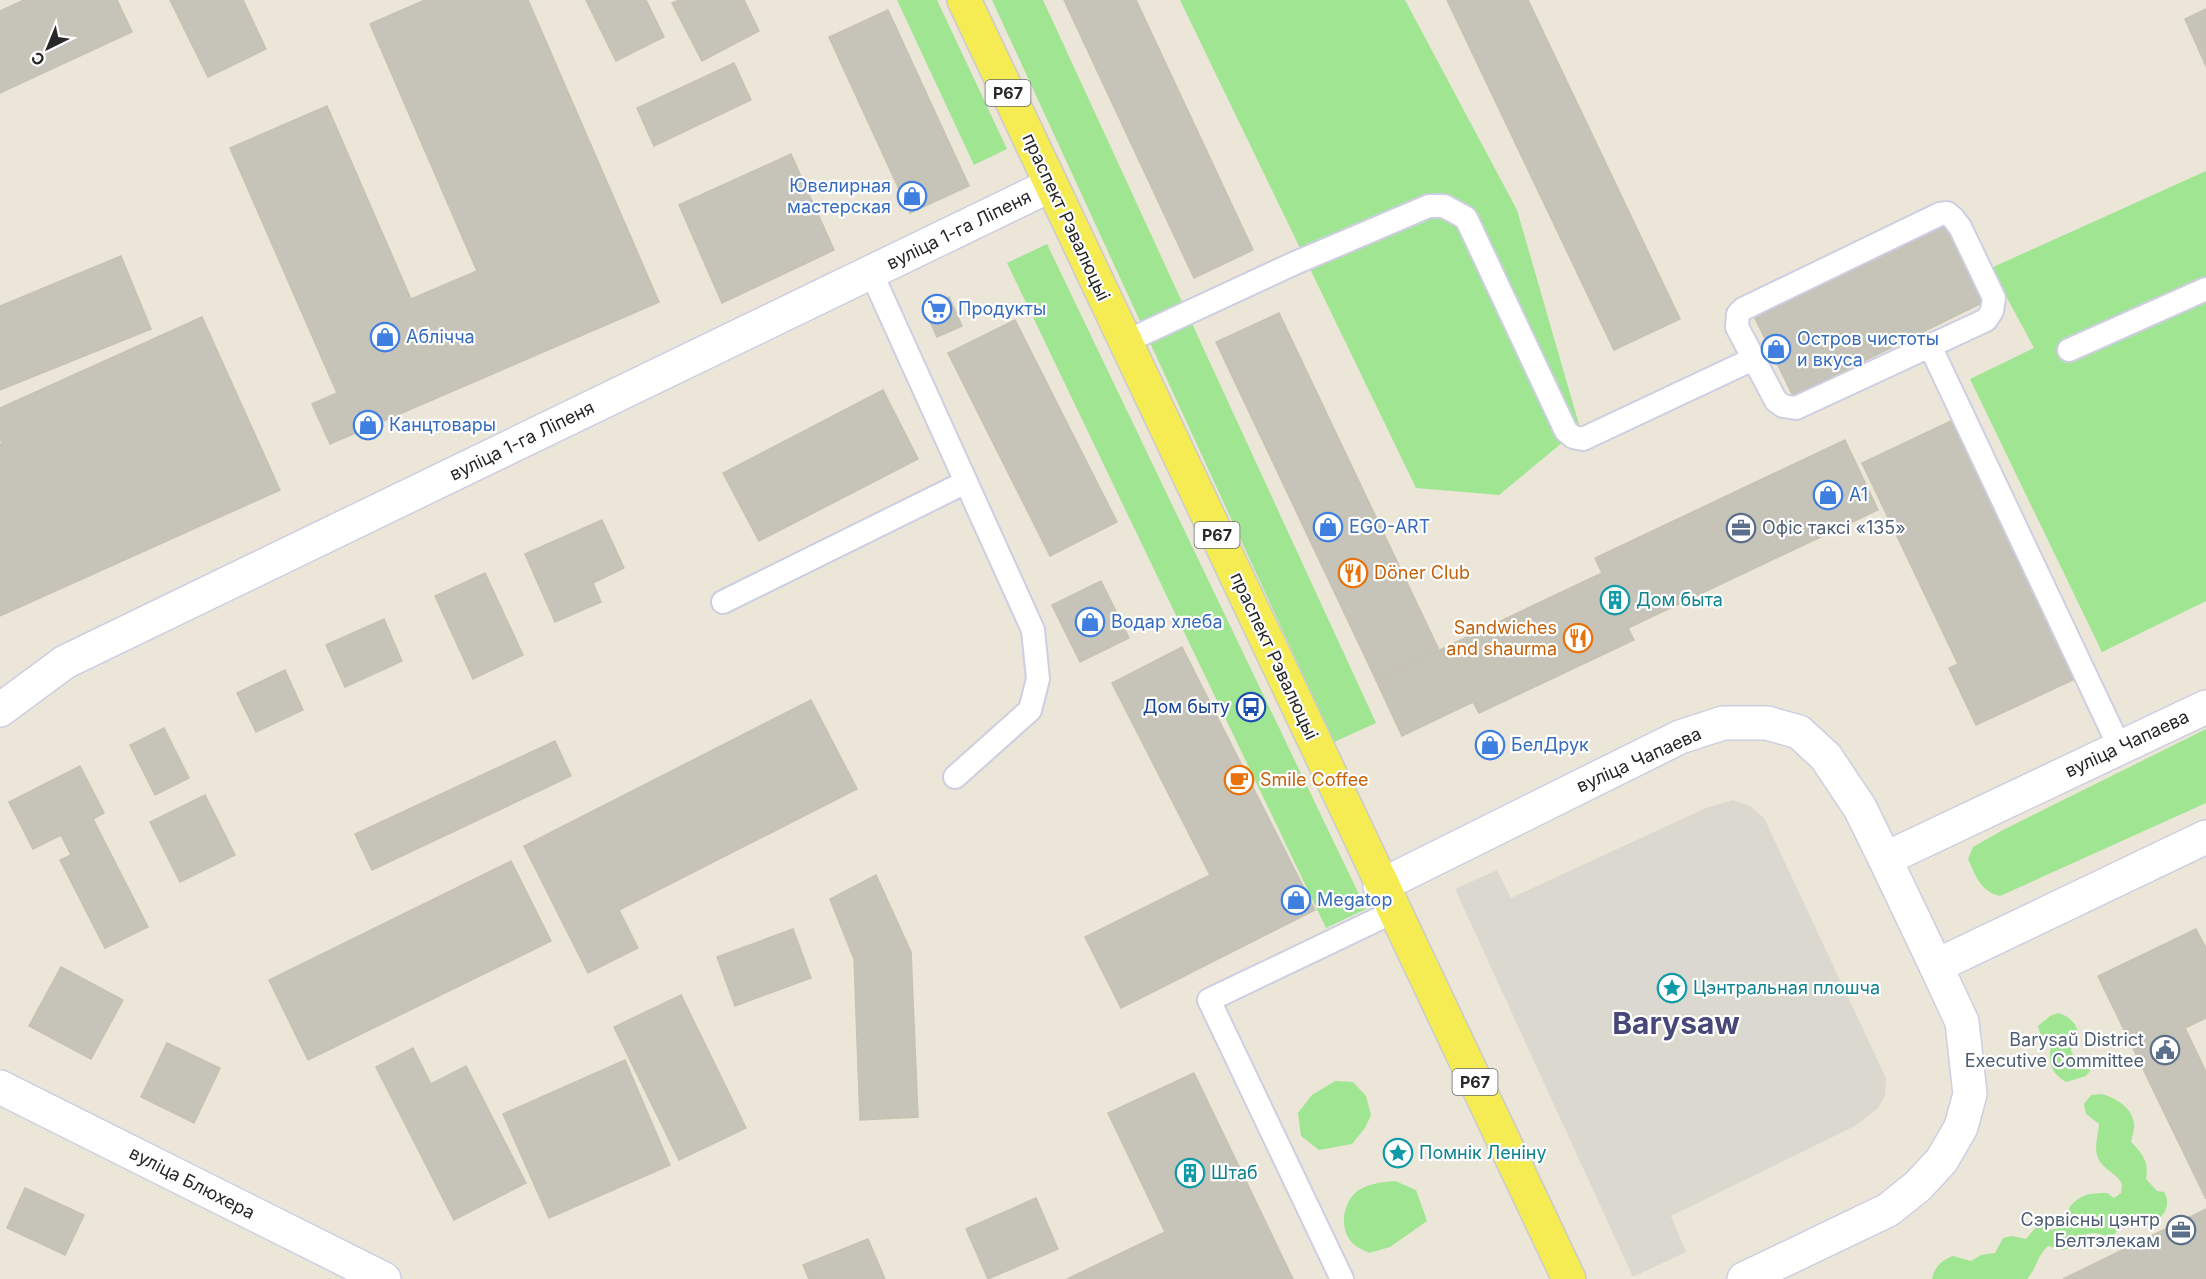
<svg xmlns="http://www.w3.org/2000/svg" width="2206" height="1279" font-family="Inter,sans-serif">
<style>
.green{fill:#a0e592}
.plaza{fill:#dbd9cf}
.building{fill:#c6c3b8;stroke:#c6c3b2;stroke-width:1.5}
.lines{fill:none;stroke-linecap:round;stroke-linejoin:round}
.service-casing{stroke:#cecee2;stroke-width:26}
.minor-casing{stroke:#cecee2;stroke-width:36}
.secondary-casing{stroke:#cecee2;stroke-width:36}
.primary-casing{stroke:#cbcbcb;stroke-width:36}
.service{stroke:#fff;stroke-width:22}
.minor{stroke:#fff;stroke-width:33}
.secondary{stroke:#fff;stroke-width:33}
.primary{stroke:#f5eb53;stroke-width:33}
.labels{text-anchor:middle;stroke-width:4.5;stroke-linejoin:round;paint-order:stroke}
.shield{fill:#fff;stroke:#686868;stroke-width:1.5}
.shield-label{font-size:16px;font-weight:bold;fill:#282828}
.shop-label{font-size:18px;fill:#366cbe;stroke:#fff;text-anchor:start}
.street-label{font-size:18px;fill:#282828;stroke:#fff}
.service-label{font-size:18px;fill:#4e5e75;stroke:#fff;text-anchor:end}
.food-label{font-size:18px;fill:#c56008;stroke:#fff;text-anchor:start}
.culture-label{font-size:18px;fill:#0d838f;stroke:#fff;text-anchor:start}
.transit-label{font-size:18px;fill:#164399;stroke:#fff;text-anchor:end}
.town-label{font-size:30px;font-weight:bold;fill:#47477a;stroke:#fff}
</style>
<rect width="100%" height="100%" fill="#ebe6d8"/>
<g class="green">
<path d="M897,0H937L1007,149L974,165Z"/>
<path d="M992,0H1043L1376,723L1334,742Z"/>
<path d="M1180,0H1405L1517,210L1580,428L1499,495L1416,488Z"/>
<path d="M2206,171V601L2102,652L1970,379L2034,348L1991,268Z"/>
<path d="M1047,244L1366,909L1326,928L1007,263Z"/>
<path d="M2206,729V803L2000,896C1981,892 1975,875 1968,859L1973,847L2001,831Z"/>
<path d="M2058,1013C2070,1016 2077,1024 2079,1036L2072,1041L2071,1051L2074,1056C2085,1057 2088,1060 2090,1071L2086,1076L2066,1082C2051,1073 2048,1063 2051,1045L2040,1033L2038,1026L2050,1016Z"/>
<path d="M1335,1081L1353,1082L1366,1096L1371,1115L1365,1128L1352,1144L1319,1150L1301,1136L1298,1113L1312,1095Z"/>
<path d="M2102,1094C2115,1098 2131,1106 2134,1123C2135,1128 2132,1137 2131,1142C2143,1154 2149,1162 2146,1179L2157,1191L2164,1192C2177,1213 2147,1233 2129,1221L2121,1222L2117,1231L2112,1237L2094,1233L2087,1234L2082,1242L2064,1250L2048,1246C2037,1256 2037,1268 2027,1279H1932C1935,1266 1941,1261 1953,1256L1971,1261L1981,1255L1995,1253L2003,1238L2012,1236L2026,1239L2036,1227L2045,1226L2051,1230L2062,1227L2070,1219L2069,1208C2080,1194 2090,1193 2107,1193L2114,1198L2121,1193L2122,1184C2116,1173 2108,1172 2101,1163C2092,1152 2098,1137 2099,1124L2086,1114L2084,1104L2091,1095Z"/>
<path d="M1395,1181L1416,1190L1427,1221L1390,1247L1369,1253C1364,1250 1353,1246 1350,1240C1340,1226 1343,1205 1355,1193C1365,1184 1382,1182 1395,1181Z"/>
</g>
<path class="plaza" d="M1733,800L1750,806L1764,818L1886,1078L1885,1096L1878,1108L1855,1126L1671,1216L1686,1252L1633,1277L1455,889L1497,870L1511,898L1706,808Z"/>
<g class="building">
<path d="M24,0H117L132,32L0,93V11Z"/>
<path d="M170,0H243L266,49L208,77Z"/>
<path d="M425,0H528L659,302L330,444L312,404L337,393L230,148L327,106L411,299L477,271L370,24Z"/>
<path d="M586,0H646L664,37L616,61Z"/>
<path d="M679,0H744L759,31L702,61L672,3Z"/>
<path d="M1064,0H1136L1253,250L1194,278Z"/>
<path d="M1447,0H1528L1680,319L1614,350Z"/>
<path d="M2206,9V66L2185,19Z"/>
<path d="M888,10L969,186L910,213L829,37Z"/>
<path d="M734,63L751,100L654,146L637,108Z"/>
<path d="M791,154L834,250L722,303L679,205Z"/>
<path d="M1949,217L1990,299L1793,396L1753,314Z"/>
<path d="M121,256L151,329L0,390V306Z"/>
<path d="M949,297L962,326L937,337L924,308Z"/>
<path d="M1279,313L1439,650L1376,680L1216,342Z"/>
<path d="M202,317L280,490L0,616V444L2,443L0,439V408Z"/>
<path d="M1015,320L1117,522L1050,556L948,353Z"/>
<path d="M883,390L918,459L759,541L723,473Z"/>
<path d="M1953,420L2075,679L1976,725L1949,668L1958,664L1862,463Z"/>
<path d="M1845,440L1878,510L1628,628L1634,640L1479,713L1473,702L1402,736L1376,680L1602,573L1595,558Z"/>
<path d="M602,520L624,568L593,583L601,602L555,622L525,554Z"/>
<path d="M485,573L523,655L473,679L435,596Z"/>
<path d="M1101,581L1129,638L1080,662L1052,605Z"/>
<path d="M384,619L402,661L345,687L326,645Z"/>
<path d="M1182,647L1315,910L1121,1008L1085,937L1210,875L1112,683Z"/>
<path d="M285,670L303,710L256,732L237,693Z"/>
<path d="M811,700L857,789L619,910L638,948L588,973L524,846Z"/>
<path d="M164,728L189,778L155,795L130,745Z"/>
<path d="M555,741L571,776L372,870L355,834Z"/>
<path d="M80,766L104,813L93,819L148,927L105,948L60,860L71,855L61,835L33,849L9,802Z"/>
<path d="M205,795L235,855L180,882L150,822Z"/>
<path d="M511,861L551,941L308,1060L269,980Z"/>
<path d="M876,875L911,952L918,1117L860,1120L854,959L830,899Z"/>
<path d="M793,929L811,978L735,1006L717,957Z"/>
<path d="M2196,929L2206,948V1018L2185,1028L2206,1072V1199L2098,976Z"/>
<path d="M61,967L123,1000L91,1059L29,1026Z"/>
<path d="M681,995L746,1128L679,1160L614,1027Z"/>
<path d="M167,1043L220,1068L194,1123L141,1097Z"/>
<path d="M413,1048L431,1084L466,1066L526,1183L454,1220L376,1067Z"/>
<path d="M625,1060L670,1165L549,1218L503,1114Z"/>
<path d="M1194,1073L1293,1279H1067L1165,1232L1108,1113Z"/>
<path d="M25,1188L84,1215L65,1255L7,1228Z"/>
<path d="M1036,1198L1058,1249L988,1279L966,1229Z"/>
<path d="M2206,1209V1279H2063Z"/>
<path d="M868,1239L885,1279H809L803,1265Z"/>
</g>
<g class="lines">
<g class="service-casing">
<g id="service">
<path d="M1947,213L1953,218L1960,227L1994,298L1992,311L1986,320L1796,408L1783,406L1776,401L1737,327L1738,314L1743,309L1940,214Z"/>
<path d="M871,272L1033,630L1038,679L1030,710L955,777"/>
<path d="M1125,342L1295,263L1429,206H1444L1466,218L1566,431L1573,437L1583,439L1753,359"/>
<path d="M1930,346L2120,748"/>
<path d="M2069,350L2206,289"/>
<path d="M723,602L966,482"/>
<path d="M1342,1279L1209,1000L1393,912"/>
</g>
</g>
<g class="minor-casing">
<g id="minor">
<path d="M0,710L65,662L1051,185"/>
<path d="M0,1087L384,1279"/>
</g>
</g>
<g class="secondary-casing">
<g id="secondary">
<path d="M1885,859L1936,966"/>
<path d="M1380,886L1680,737L1723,723H1767L1799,732L1826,757L1860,808L1885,859L2206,707"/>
<path d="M1744,1279L1888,1210L1918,1186L1942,1160L1961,1127L1970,1094L1962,1022L1936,966L2206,837"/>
</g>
</g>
<g class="primary-casing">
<path id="primary" d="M964,0C1165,427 1365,854 1569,1279"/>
</g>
<use href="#service" class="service"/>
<use href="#minor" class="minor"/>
<use href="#secondary" class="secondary"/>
<use href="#primary" class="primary"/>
</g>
<defs>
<g id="shop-ring" transform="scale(1.5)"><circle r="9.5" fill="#fff" stroke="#3f7fe0" stroke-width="1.5"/><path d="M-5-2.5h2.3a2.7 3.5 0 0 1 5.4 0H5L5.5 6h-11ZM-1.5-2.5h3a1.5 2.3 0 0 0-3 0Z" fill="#3f7fe0"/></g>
<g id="supermarket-ring" transform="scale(1.5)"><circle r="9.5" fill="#fff" stroke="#3f7fe0" stroke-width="1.5"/><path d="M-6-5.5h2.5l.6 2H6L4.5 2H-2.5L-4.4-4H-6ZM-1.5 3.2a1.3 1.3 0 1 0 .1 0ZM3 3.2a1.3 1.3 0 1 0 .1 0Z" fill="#3f7fe0"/></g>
<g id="office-ring" transform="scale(1.5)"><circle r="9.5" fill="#fff" stroke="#5c6f8a" stroke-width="1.5"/><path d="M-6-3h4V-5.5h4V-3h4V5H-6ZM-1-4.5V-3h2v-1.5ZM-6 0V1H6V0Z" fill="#5c6f8a"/></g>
<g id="restaurant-ring" transform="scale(1.5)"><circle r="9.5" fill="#fff" stroke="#e8710a" stroke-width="1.5"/><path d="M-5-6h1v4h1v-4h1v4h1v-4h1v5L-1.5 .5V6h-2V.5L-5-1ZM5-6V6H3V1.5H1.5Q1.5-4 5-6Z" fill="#e8710a"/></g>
<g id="building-ring" transform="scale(1.5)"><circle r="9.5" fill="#fff" stroke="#0f9aa8" stroke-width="1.5"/><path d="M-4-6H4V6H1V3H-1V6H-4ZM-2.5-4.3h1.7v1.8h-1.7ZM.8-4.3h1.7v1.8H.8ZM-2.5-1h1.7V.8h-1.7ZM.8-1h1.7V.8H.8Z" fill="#0f9aa8"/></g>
<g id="bus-ring" transform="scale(1.5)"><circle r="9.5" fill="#fff" stroke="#1a4fb4" stroke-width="1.5"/><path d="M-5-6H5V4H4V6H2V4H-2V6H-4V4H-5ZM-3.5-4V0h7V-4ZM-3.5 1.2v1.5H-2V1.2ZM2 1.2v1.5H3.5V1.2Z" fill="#1a4fb4"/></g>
<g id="cafe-ring" transform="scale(1.5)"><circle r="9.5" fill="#fff" stroke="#e8710a" stroke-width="1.5"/><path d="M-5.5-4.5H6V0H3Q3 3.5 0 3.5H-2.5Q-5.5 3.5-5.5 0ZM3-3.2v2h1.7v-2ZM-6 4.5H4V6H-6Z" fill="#e8710a"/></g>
<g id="sight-ring" transform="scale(1.5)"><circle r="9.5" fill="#fff" stroke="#0f9aa8" stroke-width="1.5"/><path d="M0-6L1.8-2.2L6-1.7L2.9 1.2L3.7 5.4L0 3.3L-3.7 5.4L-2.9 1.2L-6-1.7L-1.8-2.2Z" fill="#0f9aa8"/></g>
<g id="civic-ring" transform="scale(1.5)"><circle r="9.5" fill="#fff" stroke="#5c6f8a" stroke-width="1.5"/><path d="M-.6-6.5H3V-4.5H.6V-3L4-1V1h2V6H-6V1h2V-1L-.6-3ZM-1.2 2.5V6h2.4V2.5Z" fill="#5c6f8a"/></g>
</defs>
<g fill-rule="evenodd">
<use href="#shop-ring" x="912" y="196"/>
<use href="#supermarket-ring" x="937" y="309"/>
<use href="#shop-ring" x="385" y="337"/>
<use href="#shop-ring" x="1776" y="349"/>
<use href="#shop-ring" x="368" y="425"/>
<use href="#shop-ring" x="1828" y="495"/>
<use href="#shop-ring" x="1328" y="527"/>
<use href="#office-ring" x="1741" y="528"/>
<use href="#restaurant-ring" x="1353" y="573"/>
<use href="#building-ring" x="1615" y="600"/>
<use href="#shop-ring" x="1090" y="622"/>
<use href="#restaurant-ring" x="1578" y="638"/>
<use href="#bus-ring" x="1251" y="707"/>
<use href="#shop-ring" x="1490" y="745"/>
<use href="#cafe-ring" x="1239" y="780"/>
<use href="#shop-ring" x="1296" y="900"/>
<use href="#sight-ring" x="1672" y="988"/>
<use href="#civic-ring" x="2165" y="1050"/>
<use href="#sight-ring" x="1398" y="1153"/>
<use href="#building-ring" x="1190" y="1173"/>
<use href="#office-ring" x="2181" y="1230"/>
</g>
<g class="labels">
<g class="shield">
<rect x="985.5" y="80" width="45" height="26" rx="4.5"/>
<rect x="1194.5" y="522" width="45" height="26" rx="4.5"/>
<rect x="1452.5" y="1069" width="45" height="26" rx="4.5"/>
</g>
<g class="shield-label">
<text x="1008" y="99">Р67</text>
<text x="1217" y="541">Р67</text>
<text x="1475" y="1088">Р67</text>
</g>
<g class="shop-label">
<text x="891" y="192" text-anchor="end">Ювелирная<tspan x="891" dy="21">мастерская</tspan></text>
<text x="958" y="315">Продукты</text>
<text x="406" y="343">Аблічча</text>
<text x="1797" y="345">Остров чистоты<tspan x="1797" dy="21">и вкуса</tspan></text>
<text x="389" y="431">Канцтовары</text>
<text x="1849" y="501">A1</text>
<text x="1349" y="533">EGO-ART</text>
<text x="1111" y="628">Водар хлеба</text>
<text x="1511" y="751">БелДрук</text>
<text x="1317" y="906">Megatop</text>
</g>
<g class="street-label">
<text transform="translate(1066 217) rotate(65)" y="6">праспект Рэвалюцыі</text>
<text transform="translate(959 230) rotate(-26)" y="6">вуліца 1-га Ліпеня</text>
<text transform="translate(522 441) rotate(-26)" y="6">вуліца 1-га Ліпеня</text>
<text transform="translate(1274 656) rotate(65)" y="6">праспект Рэвалюцыі</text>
<text transform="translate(2127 744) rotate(-25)" y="6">вуліца Чапаева</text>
<text transform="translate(1639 760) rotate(-24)" y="6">вуліца Чапаева</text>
<text transform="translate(192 1183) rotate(27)" y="6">вуліца Блюхера</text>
</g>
<g class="service-label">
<text x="1762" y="534" text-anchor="start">Офіс таксі «135»</text>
<text x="2144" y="1046">Barysaŭ District<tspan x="2144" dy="21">Executive Committee</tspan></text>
<text x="2160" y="1226">Сэрвісны цэнтр<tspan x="2160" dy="21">Белтэлекам</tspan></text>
</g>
<g class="food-label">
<text x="1374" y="579">Döner Club</text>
<text x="1557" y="634" text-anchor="end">Sandwiches<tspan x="1557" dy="21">and shaurma</tspan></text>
<text x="1260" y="786">Smile Coffee</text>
</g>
<g class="culture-label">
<text x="1636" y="606">Дом быта</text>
<text x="1693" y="994">Цэнтральная плошча</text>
<text x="1419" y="1159">Помнік Леніну</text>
<text x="1211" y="1179">Штаб</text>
</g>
<g class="transit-label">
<text x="1230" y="713">Дом быту</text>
</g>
<g class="town-label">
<text x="1676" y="1034">Barysaw</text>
</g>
</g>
<g transform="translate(48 48) rotate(223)" stroke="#ffffff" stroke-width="4.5" paint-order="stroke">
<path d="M0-4.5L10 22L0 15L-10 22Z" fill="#282828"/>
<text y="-9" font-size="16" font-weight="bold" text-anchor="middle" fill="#282828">С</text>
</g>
</svg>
